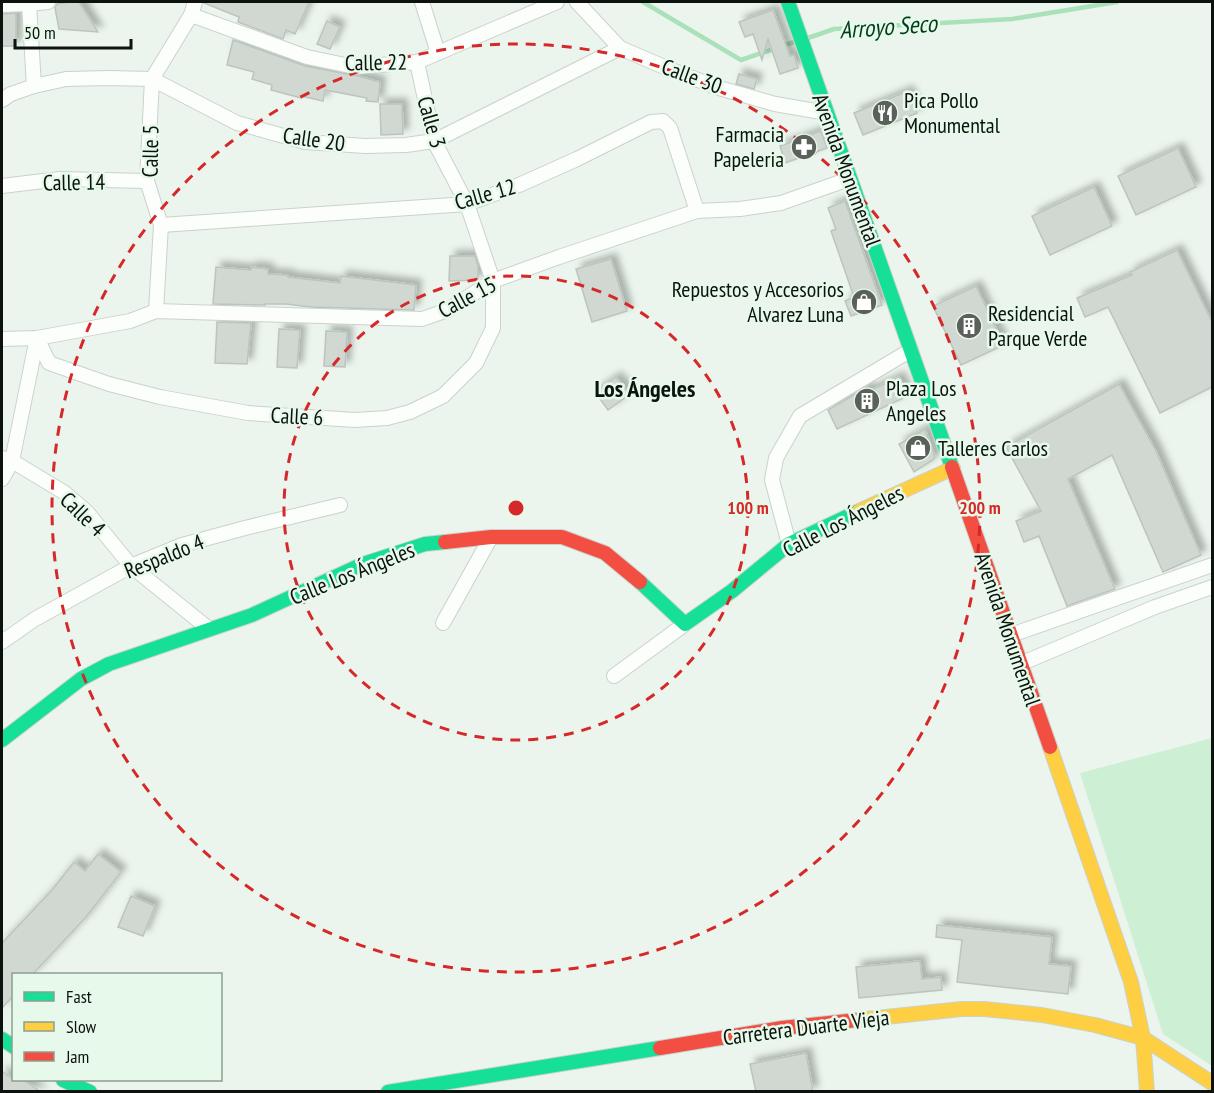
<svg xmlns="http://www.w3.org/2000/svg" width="1214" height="1093" font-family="'PT Sans Narrow',sans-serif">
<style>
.green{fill:#cdf0d5}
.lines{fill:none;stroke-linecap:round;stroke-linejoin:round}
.stream{stroke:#abe1b9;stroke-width:4.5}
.building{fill:#d1d8d2;stroke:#bcc4be;stroke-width:1.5;filter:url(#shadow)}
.street-casing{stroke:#cad2cc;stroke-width:16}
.fast-casing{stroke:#cad2cc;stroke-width:16}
.slow-casing{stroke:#cad2cc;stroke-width:16}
.jam-casing{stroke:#cad2cc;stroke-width:16}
.street{stroke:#fcfefc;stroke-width:14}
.fast{stroke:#16e098;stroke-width:14}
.slow{stroke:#ffcf43;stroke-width:14}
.jam{stroke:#f24e42;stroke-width:14}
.ring{fill:none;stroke:#d62828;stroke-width:3;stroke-dasharray:10 8}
.labels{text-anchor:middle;stroke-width:5;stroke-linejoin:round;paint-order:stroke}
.street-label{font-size:22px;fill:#0c120d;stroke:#e7f9ea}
.poi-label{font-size:22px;fill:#0c120d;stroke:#e7f9ea;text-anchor:start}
.water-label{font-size:24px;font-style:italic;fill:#023c1b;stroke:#e7f9ea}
.neighbourhood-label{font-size:24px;font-weight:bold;fill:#0c120d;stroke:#e7f9ea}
.centre{fill:#d62828;stroke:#e7f9ea;stroke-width:3}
.ring-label{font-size:18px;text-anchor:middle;font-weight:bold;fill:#d62828;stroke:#e7f9ea;stroke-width:5;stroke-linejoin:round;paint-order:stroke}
</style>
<defs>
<filter id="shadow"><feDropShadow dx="5.5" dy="-5.5" stdDeviation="3" flood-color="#0004"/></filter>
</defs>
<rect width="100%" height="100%" fill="#ebf5ed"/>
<path class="green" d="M1212,738V1066L1163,1034L1080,773Z"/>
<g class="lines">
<g class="stream">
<path d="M643,2L741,60L797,41"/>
<path d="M805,39L834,29L1012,19L1117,2"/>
</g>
</g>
<g class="building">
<path d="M71,2H79L98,32L59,29L55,8L57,4Z"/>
<path d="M204,2H309L295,34L286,30L283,39L238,22L239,17L204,3Z"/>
<path d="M773,10L790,56L794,55L798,68L780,74L768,39L762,60L753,34L745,37L739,22Z"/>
<path d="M16,13V46H2V14Z"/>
<path d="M327,21L340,27L330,49L317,44Z"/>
<path d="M233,40L305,66L358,76L380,82L378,102L366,101L367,98L325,90L323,101L301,96V98L271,90L272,85L252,79L254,72L227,65Z"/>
<path d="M739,74L757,79L754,89L736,84Z"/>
<path d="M908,91L917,113L863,135L854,113Z"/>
<path d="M380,104H402L403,134L381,135Z"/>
<path d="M821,131L827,148L785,163L780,146Z"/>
<path d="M1178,148L1196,187L1136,215L1118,176Z"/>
<path d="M1094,187L1112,226L1050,255L1032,216Z"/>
<path d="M845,201L882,305L851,316L845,301L854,297L831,231L836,229L828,208Z"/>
<path d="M1177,250L1212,322V387L1160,413L1108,307L1085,317L1077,298L1132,275L1130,272Z"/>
<path d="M450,256H475L478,266V280L449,281Z"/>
<path d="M611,259L627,311L592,322L576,269Z"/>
<path d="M216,267L251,270V267L268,269V274L288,275V277L340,283L341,276L416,285L414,310L311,307L286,304H265V305L213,304Z"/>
<path d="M976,286L1004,345L961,365L933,306Z"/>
<path d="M217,322L251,323L247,364L215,363Z"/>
<path d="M279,329L300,330L297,368L277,367Z"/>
<path d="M326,331L347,332L345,367L324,366Z"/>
<path d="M616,377L630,394L608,410L595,392Z"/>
<path d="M899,377L908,396L837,429L828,410L867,387L869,391Z"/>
<path d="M1119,384L1156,451L1201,555L1163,572L1112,455L1068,479L1115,589L1067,606L1039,536L1024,542L1016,521L1041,511L1006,447Z"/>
<path d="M925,429L935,457L933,460L914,472L899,444Z"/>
<path d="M98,854L121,872L86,917L32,975H14V995L2,1008V943L52,890L74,862L85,871Z"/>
<path d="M131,896L155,906L143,936L118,927Z"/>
<path d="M937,925L1052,937L1049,964L1071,966L1068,994L957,982L962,940L936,937Z"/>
<path d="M920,961L922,979L941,977L942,990L859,998L856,967Z"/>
<path d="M806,1053L813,1092H756L750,1064Z"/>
<path d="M2,1071L14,1080H23L41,1092H2Z"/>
</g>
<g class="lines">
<g class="street-casing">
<g id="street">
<path d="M422,2L438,53"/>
<path d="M577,2L620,48L669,69L719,88L775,104L827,113"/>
<path d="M29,4L34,86"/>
<path d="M2,5L29,4L48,2"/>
<path d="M191,15L307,57L355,67L417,62L557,2"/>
<path d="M2,100L11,94L34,86L66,79L108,78L152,79L237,123L305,142L365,146L406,145L434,141L620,48"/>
<path d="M2,186L60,179L147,181"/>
<path d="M161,225L467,204L519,185L577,159L651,122L663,121L670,128L697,211"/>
<path d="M156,311L161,225L147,181L152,79L191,15L195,2"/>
<path d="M37,338L49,363L109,384L160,397L248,413L355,420L387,418L410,412L443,396L476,363L493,328V281L467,204L434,141L417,62"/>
<path d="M2,339L37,338L130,321L156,311L422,319L448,310L493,281L559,257L697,211L740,209L781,203L849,179"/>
<path d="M2,458L12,461L65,493L87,512L131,566L209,629"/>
<path d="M2,479L12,461L37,338"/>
<path d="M789,544L772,480L776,458L800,416L911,350"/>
<path d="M443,623L491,537"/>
<path d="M1011,635L1212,565"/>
<path d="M2,642L35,619L131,566L182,545L245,528L340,505"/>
<path d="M1020,664L1155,607L1212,587"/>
<path d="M614,676L685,624"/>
</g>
</g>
<g class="fast-casing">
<g id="fast">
<path d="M788,2L952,467"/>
<path d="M640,582L685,624L732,591L789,544L859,511"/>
<path d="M2,740L81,679L109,664L252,615L363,564L425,544L445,542"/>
<path d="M2,1039L14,1047"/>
<path d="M63,1080L90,1092"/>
<path d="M388,1092L660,1048"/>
</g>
</g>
<g class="slow-casing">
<g id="slow">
<path d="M859,511L953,468"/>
<path d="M1050,747L1131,982L1143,1038L1147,1092"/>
<path d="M857,1020L962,1009H984L1042,1015L1095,1025L1143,1038L1212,1083"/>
</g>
</g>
<g class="jam-casing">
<g id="jam">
<path d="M952,467L1050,747"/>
<path d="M445,542L491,537H562L605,553L640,582"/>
<path d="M660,1048L782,1028L857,1020"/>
</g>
</g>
<use href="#street" class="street"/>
<use href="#fast" class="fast"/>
<use href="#slow" class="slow"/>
<use href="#jam" class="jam"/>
</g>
<g class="ring">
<circle cx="516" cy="508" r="232"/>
<circle cx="516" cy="508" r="464"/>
</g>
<defs>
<g id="restaurant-disc" transform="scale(1.35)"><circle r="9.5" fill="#5a615b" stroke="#e7f9ea"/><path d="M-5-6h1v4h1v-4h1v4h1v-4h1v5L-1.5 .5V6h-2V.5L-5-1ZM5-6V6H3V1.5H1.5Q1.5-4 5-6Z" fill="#fff"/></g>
<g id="pharmacy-disc" transform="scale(1.35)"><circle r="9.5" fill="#5a615b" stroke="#e7f9ea"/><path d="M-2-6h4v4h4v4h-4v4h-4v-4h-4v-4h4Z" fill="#fff"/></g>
<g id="shop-disc" transform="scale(1.35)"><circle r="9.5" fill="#5a615b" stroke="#e7f9ea"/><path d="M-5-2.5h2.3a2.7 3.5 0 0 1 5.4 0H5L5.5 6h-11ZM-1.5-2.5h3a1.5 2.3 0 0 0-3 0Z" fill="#fff"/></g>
<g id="building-disc" transform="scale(1.35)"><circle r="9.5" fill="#5a615b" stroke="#e7f9ea"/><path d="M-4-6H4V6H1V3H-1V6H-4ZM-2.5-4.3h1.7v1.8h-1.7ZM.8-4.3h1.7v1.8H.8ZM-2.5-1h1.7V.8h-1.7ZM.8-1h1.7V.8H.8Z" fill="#fff"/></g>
</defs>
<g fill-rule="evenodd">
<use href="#restaurant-disc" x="885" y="113"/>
<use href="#pharmacy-disc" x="804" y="147"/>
<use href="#shop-disc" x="864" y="302"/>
<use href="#building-disc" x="969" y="326"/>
<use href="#building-disc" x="867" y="401"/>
<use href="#shop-disc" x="918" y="448"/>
</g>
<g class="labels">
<g class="street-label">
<text transform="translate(376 62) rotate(-1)" y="8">Calle 22</text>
<text transform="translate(692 76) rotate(20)" y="8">Calle 30</text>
<text transform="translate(432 122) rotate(74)" y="8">Calle 3</text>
<text transform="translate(314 139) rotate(8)" y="8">Calle 20</text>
<text transform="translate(150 151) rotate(-89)" y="8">Calle 5</text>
<text transform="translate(847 170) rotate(70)" y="8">Avenida Monumental</text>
<text transform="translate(74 182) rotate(-1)" y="8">Calle 14</text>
<text transform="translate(485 194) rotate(-16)" y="8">Calle 12</text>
<text transform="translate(467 297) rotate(-28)" y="8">Calle 15</text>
<text transform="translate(297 416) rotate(3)" y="8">Calle 6</text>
<text transform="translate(83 514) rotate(44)" y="8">Calle 4</text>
<text transform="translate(843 521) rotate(-27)" y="8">Calle Los Ángeles</text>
<text transform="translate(164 556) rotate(-22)" y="8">Respaldo 4</text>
<text transform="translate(352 573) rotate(-22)" y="8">Calle Los Ángeles</text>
<text transform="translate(1008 629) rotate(71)" y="8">Avenida Monumental</text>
<text transform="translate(806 1027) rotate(-7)" y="8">Carretera Duarte Vieja</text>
</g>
<g class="poi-label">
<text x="904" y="108">Pica Pollo<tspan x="904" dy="25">Monumental</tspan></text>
<text x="784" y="142" text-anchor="end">Farmacia<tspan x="784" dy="25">Papeleria</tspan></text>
<text x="844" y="297" text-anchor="end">Repuestos y Accesorios<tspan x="844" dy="25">Alvarez Luna</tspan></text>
<text x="988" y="321">Residencial<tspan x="988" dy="25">Parque Verde</tspan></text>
<text x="886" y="396">Plaza Los<tspan x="886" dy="25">Angeles</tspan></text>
<text x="938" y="456">Talleres Carlos</text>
</g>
<g class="water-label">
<text transform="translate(888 27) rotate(-4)" y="8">Arroyo Seco</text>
</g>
<g class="neighbourhood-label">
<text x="645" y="397">Los Ángeles</text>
</g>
</g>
<circle cx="516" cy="508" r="9" class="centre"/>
<g class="ring-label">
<text x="748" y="514">100 m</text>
<text x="980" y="514">200 m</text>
</g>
<rect width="1214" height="1093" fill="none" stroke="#0c120d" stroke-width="6"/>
<rect x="12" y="973" width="210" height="108" fill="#e7f9ea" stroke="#8f9d92" stroke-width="1.5"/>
<rect x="24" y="992" width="30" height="9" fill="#16e098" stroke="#8f9d92" stroke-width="1.5"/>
<text x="66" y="1003" font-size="18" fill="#0c120d">Fast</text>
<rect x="24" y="1022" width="30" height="9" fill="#ffcf43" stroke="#8f9d92" stroke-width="1.5"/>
<text x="66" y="1033" font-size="18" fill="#0c120d">Slow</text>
<rect x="24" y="1052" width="30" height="9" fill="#f24e42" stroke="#8f9d92" stroke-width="1.5"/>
<text x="66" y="1063" font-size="18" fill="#0c120d">Jam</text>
<path d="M15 39v9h116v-9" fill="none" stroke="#0c120d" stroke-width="3"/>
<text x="24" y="39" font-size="18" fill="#0c120d" stroke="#e7f9ea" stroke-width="4.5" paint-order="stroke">50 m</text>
</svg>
